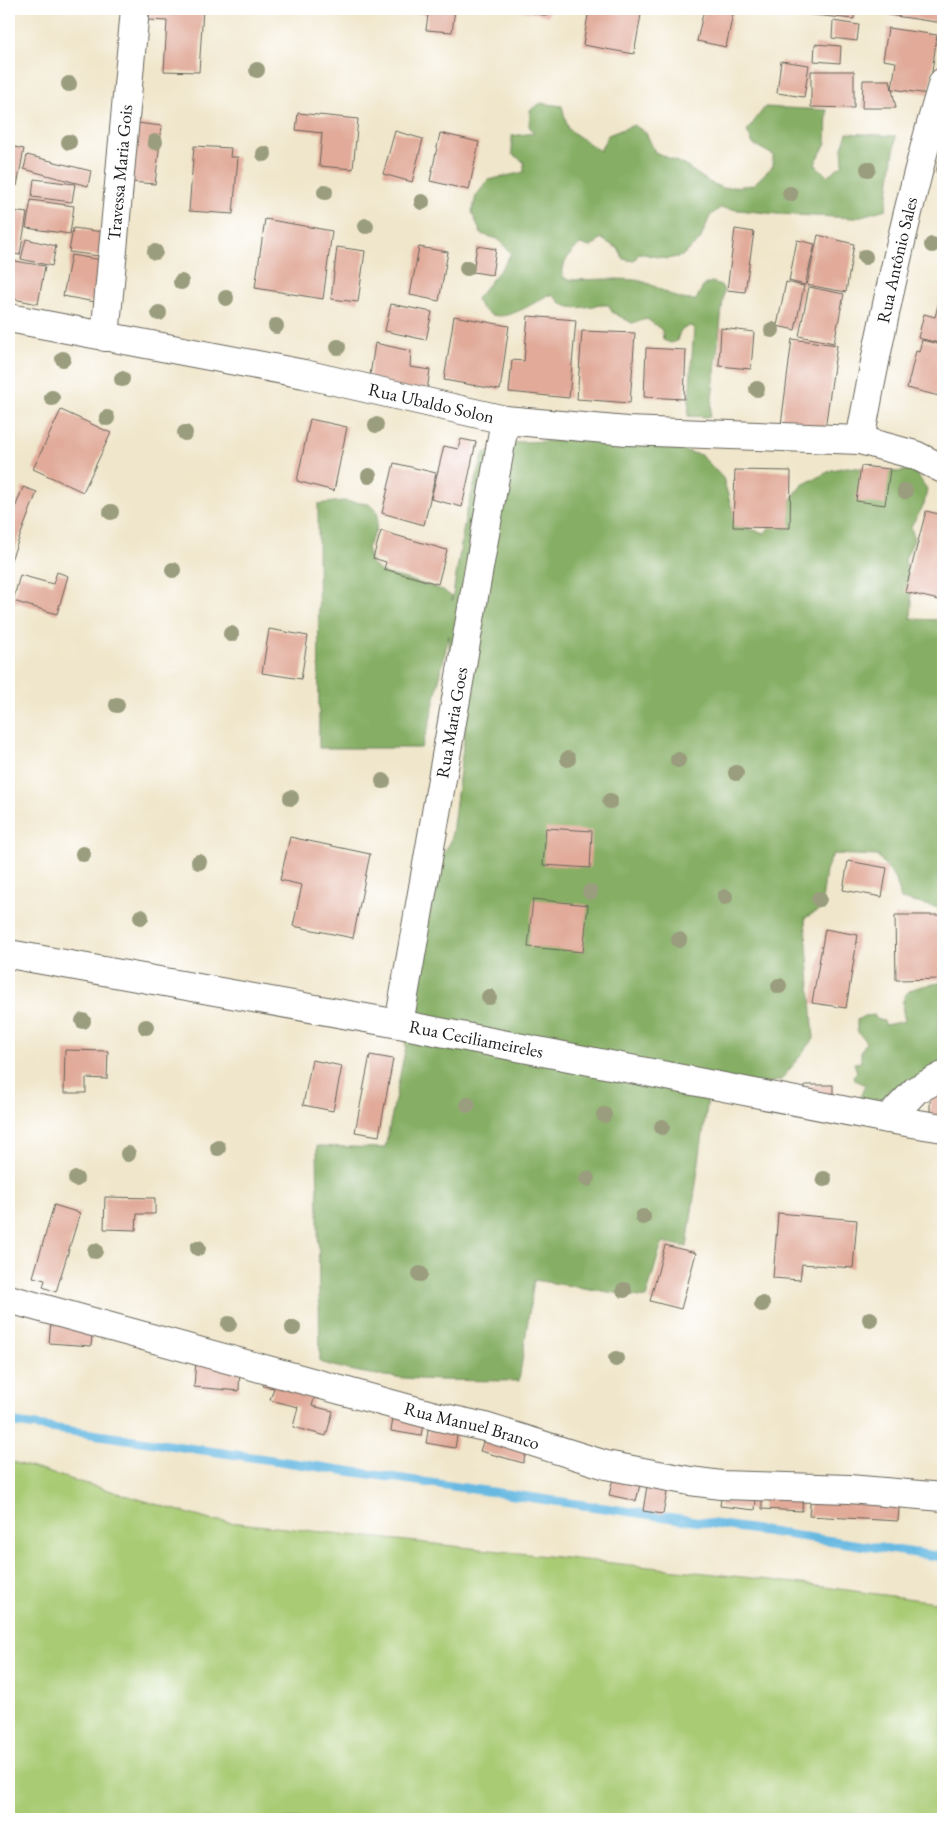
<svg xmlns="http://www.w3.org/2000/svg" width="952" height="1828" font-family="'EB Garamond',serif">
<style>
.green{fill:#a9cb73;stroke:#627448}
.forest{fill:#86af65;stroke:#516640}
.lines{fill:none;stroke-linecap:round;stroke-linejoin:round}
.stream{stroke:#67b9e2;stroke-width:9}
.building{fill:#e1aa99}
.minor-casing{stroke:#666359;stroke-width:30}
.minor{stroke:#fff;stroke-width:28}
.tree{fill:#9a9d7e}
.labels{text-anchor:middle;stroke-width:5;stroke-linejoin:round;paint-order:stroke}
.street-label{font-size:18px;fill:#1c1c1c;stroke:#fff}
</style>
<rect width="100%" height="100%" fill="#fff"/>
<filter id="ink" filterUnits="userSpaceOnUse"><feTurbulence type="fractalNoise" baseFrequency=".02" numOctaves="2"/><feDisplacementMap in="SourceGraphic" scale="10" xChannelSelector="R" yChannelSelector="G"/><feConvolveMatrix kernelMatrix="1 2 1 2 8 2 1 2 1" color-interpolation-filters="sRGB"/></filter>
<filter id="wash" filterUnits="userSpaceOnUse"><feTurbulence type="fractalNoise" baseFrequency=".0096" numOctaves="4" result="noise"/><feDisplacementMap in="SourceGraphic" scale="20" xChannelSelector="R" yChannelSelector="G"/><feGaussianBlur stdDeviation="1.12" result="paint"/><feColorMatrix in="noise" values="0 0 0 0 0 0 0 0 0 0 0 0 0 0 0 0 0 1.4 0 .05"/><feComposite in="paint" operator="in"/></filter>
<g filter="url(#wash)">
<rect width="100%" height="100%" fill="#f0e6cb"/>
<path class="green" d="M9,1461L210,1520L780,1581L943,1603V1819H9Z"/>
<g class="forest">
<path d="M541,103L562,106L568,129L600,151L608,135L634,125L646,133L655,152L684,165L709,182L722,188L753,185L773,166V155L753,144L747,131L765,107L827,110L826,143L815,164L827,176L843,164L842,147L847,133L896,136L886,209L854,218L777,214L720,208L710,216L700,240L682,256L667,259L639,253L634,261L623,259L619,249L600,238L596,244L590,247L580,244C570,254 561,262 563,277L569,280C590,280 613,278 635,280C658,283 672,302 696,300L704,285L712,282L721,285L724,291L710,417L688,416L694,327L689,326L680,331L677,341L671,343L663,340L662,330L647,319L632,323L612,312L609,305C586,304 570,316 554,296L548,295C526,307 492,333 476,299L504,265L511,253L498,239L481,234L472,212L476,196L488,180L524,172V162L512,154V136L534,133L529,126L530,110Z"/>
<path d="M599,436L634,438L701,455L723,478L733,512L742,527L765,533L802,485L832,470L847,467L898,472L906,470L916,473L927,489L924,505L911,526L914,540L905,559L912,602L911,619L943,620V909L901,899L896,880L878,856L833,854L826,870L821,909L805,918L814,1039L781,1080L708,1098L687,1247L662,1242L646,1298L534,1280L519,1381C452,1380 385,1383 320,1362L317,1146L385,1148L406,1046L391,997L403,921L451,841L465,732L450,662L449,635L429,725L421,748H319L318,504L343,501L369,504L378,513L376,530L367,548L371,563L381,572L443,590L452,597V601L466,513L484,453L519,442L553,441Z"/>
<path d="M943,980V1076L888,1119L857,1105L865,1085L854,1079L853,1076L857,1072L854,1063L861,1062V1052L866,1042L857,1031V1020L864,1016L875,1015L876,1019L884,1021L885,1025L905,1021C896,988 913,988 939,983Z"/>
</g>
<g class="lines">
<path class="stream" d="M9,1422L943,1557"/>
</g>
<g id="blocks">
<g class="building">
<path d="M150,9H203L199,72L164,71L167,21L149,20Z"/>
<path d="M414,9H455L452,32L426,30L428,15L414,13Z"/>
<path d="M515,9H550L548,16Z"/>
<path d="M589,9H642L634,54L583,45Z"/>
<path d="M704,9H734L726,47L697,41Z"/>
<path d="M804,9H855L854,19L803,14Z"/>
<path d="M888,9H924L943,11V23L888,15Z"/>
<path d="M833,21L859,25L857,41L832,38Z"/>
<path d="M888,28L937,35L929,94L892,89L896,62L883,60Z"/>
<path d="M815,44L841,46L840,63L814,61Z"/>
<path d="M781,61L809,65L804,97L777,93Z"/>
<path d="M811,71H854V108L811,107Z"/>
<path d="M863,80H890L896,108H862Z"/>
<path d="M298,113L358,119L353,169L319,166L322,133L296,130Z"/>
<path d="M137,123L162,126L155,184L131,182Z"/>
<path d="M395,131L423,139L412,182L383,174Z"/>
<path d="M440,133L479,142L469,190L430,181Z"/>
<path d="M10,146L24,149L17,186L9,184Z"/>
<path d="M194,146L231,148L230,157H238L233,214L189,211Z"/>
<path d="M941,152H943V174L936,172Z"/>
<path d="M27,155L91,171L88,186L24,169Z"/>
<path d="M34,179L75,184L72,202L32,197Z"/>
<path d="M31,200L74,206L70,234L26,228Z"/>
<path d="M12,211L27,213L20,255L9,253V230Z"/>
<path d="M265,219L332,231L323,299L255,288Z"/>
<path d="M73,228L111,233L107,257L69,252Z"/>
<path d="M735,229L754,232L745,292L727,290Z"/>
<path d="M818,235L854,244L846,292L807,285Z"/>
<path d="M26,239L56,246L52,266L21,259Z"/>
<path d="M797,240L815,244L805,285L789,281Z"/>
<path d="M477,246L496,249L492,275L473,272Z"/>
<path d="M337,247L365,251L358,302L331,299Z"/>
<path d="M419,247L448,252L439,301L410,295Z"/>
<path d="M71,255L108,261L100,303L63,296Z"/>
<path d="M9,260L45,266L38,304L9,298Z"/>
<path d="M786,282L804,286L795,330L777,326Z"/>
<path d="M943,286V344L918,338L924,314L935,317Z"/>
<path d="M809,287L844,294L834,343L799,336Z"/>
<path d="M391,304L432,312L426,340L385,331Z"/>
<path d="M454,316L509,326L500,390L444,380Z"/>
<path d="M528,316L576,320L569,398L509,392L512,360L524,361Z"/>
<path d="M721,328L754,332L751,369L719,366Z"/>
<path d="M582,331L635,333L630,403L577,399Z"/>
<path d="M792,339L837,345L825,429L781,425Z"/>
<path d="M922,340L943,345V397L907,388L916,351L919,352Z"/>
<path d="M375,343L411,351L410,367L430,370L427,391L369,382Z"/>
<path d="M646,348L686,350L684,399L644,397Z"/>
<path d="M61,410L111,433L83,492L33,469Z"/>
<path d="M310,419L347,427L334,491L297,481Z"/>
<path d="M461,439L476,442L462,507L431,499L444,446L458,449Z"/>
<path d="M394,463L436,473L424,525L382,513Z"/>
<path d="M861,466L890,469L885,505L856,501Z"/>
<path d="M735,470L791,471L790,528L733,527Z"/>
<path d="M23,487L37,492L9,565V524Z"/>
<path d="M926,511L943,515V601L905,592Z"/>
<path d="M381,531L447,550L438,584L384,569L386,562L373,558Z"/>
<path d="M57,572L68,576L57,614L13,601L20,575L53,584Z"/>
<path d="M269,629L308,636L301,679L262,673Z"/>
<path d="M546,828L592,831L590,868L543,865Z"/>
<path d="M290,837L370,854L353,938L293,926L302,885L280,880Z"/>
<path d="M848,861L887,868L882,897L843,890Z"/>
<path d="M533,899L588,905L583,952L528,947Z"/>
<path d="M895,915H943V979L896,980Z"/>
<path d="M825,929L858,935L846,1008L812,1003Z"/>
<path d="M65,1050L108,1051L107,1079L86,1078V1093H64Z"/>
<path d="M370,1055L393,1059L379,1136L355,1132Z"/>
<path d="M312,1060L342,1066L333,1111L303,1105Z"/>
<rect x="805" y="1085" width="28" height="12"/>
<rect x="930" y="1086" width="13" height="30"/>
<path d="M105,1197L155,1198V1214H137L136,1230L104,1229Z"/>
<path d="M54,1205L80,1213L56,1292L43,1287L45,1280L33,1277Z"/>
<path d="M778,1213L857,1220L853,1268L802,1264L800,1280L773,1278Z"/>
<path d="M665,1245L696,1253L681,1309L650,1301Z"/>
<path d="M51,1320L93,1323L91,1346L49,1343Z"/>
<path d="M196,1360L240,1364L239,1391L194,1387Z"/>
<path d="M267,1372L318,1385L312,1406L333,1411L326,1436L293,1427L298,1407L270,1400L274,1388L263,1386Z"/>
<path d="M394,1412L424,1417L421,1436L391,1431Z"/>
<path d="M430,1419L459,1424L455,1448L426,1443Z"/>
<path d="M487,1430L529,1443L523,1463L480,1451Z"/>
<path d="M615,1470L642,1476L636,1501L609,1495Z"/>
<path d="M648,1479L669,1482L663,1514L643,1511Z"/>
<path d="M723,1486L757,1490L755,1510L720,1506Z"/>
<path d="M762,1490L803,1492L802,1511L762,1509Z"/>
<path d="M811,1492L900,1496L898,1521L809,1516Z"/>
</g>
</g>
</g>
<g filter="url(#ink)">
<use href="#blocks" fill-opacity="0" stroke="#666359" stroke-width="1"/>
<g class="lines">
<g class="minor-casing">
<g id="minor">
<path id="s1" d="M9,318L304,374L505,420L627,431L860,440L915,455L943,469"/>
<path id="s2" d="M105,337L135,9"/>
<path id="s3" d="M860,440C882,320 908,200 943,82"/>
<path id="s4" d="M9,954L399,1024L888,1119L943,1128"/>
<path id="s5" d="M399,1024L505,420"/>
<path d="M888,1119L916,1090L943,1076"/>
<path id="s6" d="M9,1299L435,1416L485,1427L606,1465L690,1481L721,1485L849,1489L943,1497"/>
</g>
</g>
<use href="#minor" class="minor"/>
</g>
<g class="tree">
<circle cx="257" cy="70" r="8"/>
<circle cx="69" cy="84" r="8"/>
<circle cx="69" cy="142" r="8"/>
<circle cx="155" cy="142" r="8"/>
<circle cx="264" cy="154" r="8"/>
<circle cx="868" cy="169" r="8"/>
<circle cx="325" cy="192" r="8"/>
<circle cx="790" cy="194" r="8"/>
<circle cx="422" cy="202" r="8"/>
<circle cx="366" cy="226" r="8"/>
<circle cx="932" cy="245" r="8"/>
<circle cx="155" cy="252" r="8"/>
<circle cx="865" cy="257" r="8"/>
<circle cx="467" cy="268" r="8"/>
<circle cx="181" cy="282" r="8"/>
<circle cx="226" cy="298" r="8"/>
<circle cx="159" cy="313" r="8"/>
<circle cx="276" cy="326" r="8"/>
<circle cx="772" cy="330" r="8"/>
<circle cx="338" cy="347" r="8"/>
<circle cx="63" cy="359" r="8"/>
<circle cx="122" cy="379" r="8"/>
<circle cx="757" cy="389" r="8"/>
<circle cx="52" cy="398" r="8"/>
<circle cx="107" cy="418" r="8"/>
<circle cx="376" cy="425" r="8"/>
<circle cx="185" cy="433" r="8"/>
<circle cx="369" cy="476" r="8"/>
<circle cx="905" cy="491" r="8"/>
<circle cx="111" cy="512" r="8"/>
<circle cx="173" cy="570" r="8"/>
<circle cx="231" cy="634" r="8"/>
<circle cx="117" cy="705" r="8"/>
<circle cx="568" cy="759" r="8"/>
<circle cx="678" cy="760" r="8"/>
<circle cx="736" cy="773" r="8"/>
<circle cx="383" cy="781" r="8"/>
<circle cx="291" cy="798" r="8"/>
<circle cx="610" cy="801" r="8"/>
<circle cx="83" cy="854" r="8"/>
<circle cx="199" cy="862" r="8"/>
<circle cx="590" cy="892" r="8"/>
<circle cx="725" cy="897" r="8"/>
<circle cx="819" cy="899" r="8"/>
<circle cx="141" cy="917" r="8"/>
<circle cx="679" cy="940" r="8"/>
<circle cx="779" cy="986" r="8"/>
<circle cx="489" cy="997" r="8"/>
<circle cx="83" cy="1021" r="8"/>
<circle cx="146" cy="1027" r="8"/>
<circle cx="468" cy="1105" r="8"/>
<circle cx="604" cy="1115" r="8"/>
<circle cx="662" cy="1127" r="8"/>
<circle cx="218" cy="1148" r="8"/>
<circle cx="128" cy="1154" r="8"/>
<circle cx="76" cy="1179" r="8"/>
<circle cx="587" cy="1179" r="8"/>
<circle cx="824" cy="1179" r="8"/>
<circle cx="643" cy="1217" r="8"/>
<circle cx="198" cy="1248" r="8"/>
<circle cx="95" cy="1251" r="8"/>
<circle cx="420" cy="1274" r="8"/>
<circle cx="624" cy="1290" r="8"/>
<circle cx="762" cy="1304" r="8"/>
<circle cx="870" cy="1319" r="8"/>
<circle cx="229" cy="1324" r="8"/>
<circle cx="293" cy="1328" r="8"/>
<circle cx="616" cy="1359" r="8"/>
</g>
</g>
<g class="labels">
<g class="street-label">
<text dy="6" stroke="none"><textPath href="#s2" startOffset="165">Travessa Maria Gois</textPath></text>
<text dy="6" stroke="none"><textPath href="#s3" startOffset="184">Rua Antônio Sales</textPath></text>
<text dy="6" stroke="none"><textPath href="#s1" startOffset="431">Rua Ubaldo Solon</textPath></text>
<text dy="6" stroke="none"><textPath href="#s5" startOffset="306">Rua Maria Goes</textPath></text>
<text dy="6" stroke="none"><textPath href="#s4" startOffset="475">Rua Ceciliameireles</textPath></text>
<text dy="6" stroke="none"><textPath href="#s6" startOffset="480">Rua Manuel Branco</textPath></text>
</g>
</g>
<rect width="952" height="1828" fill="none" stroke="#fff" stroke-width="30"/>
</svg>
